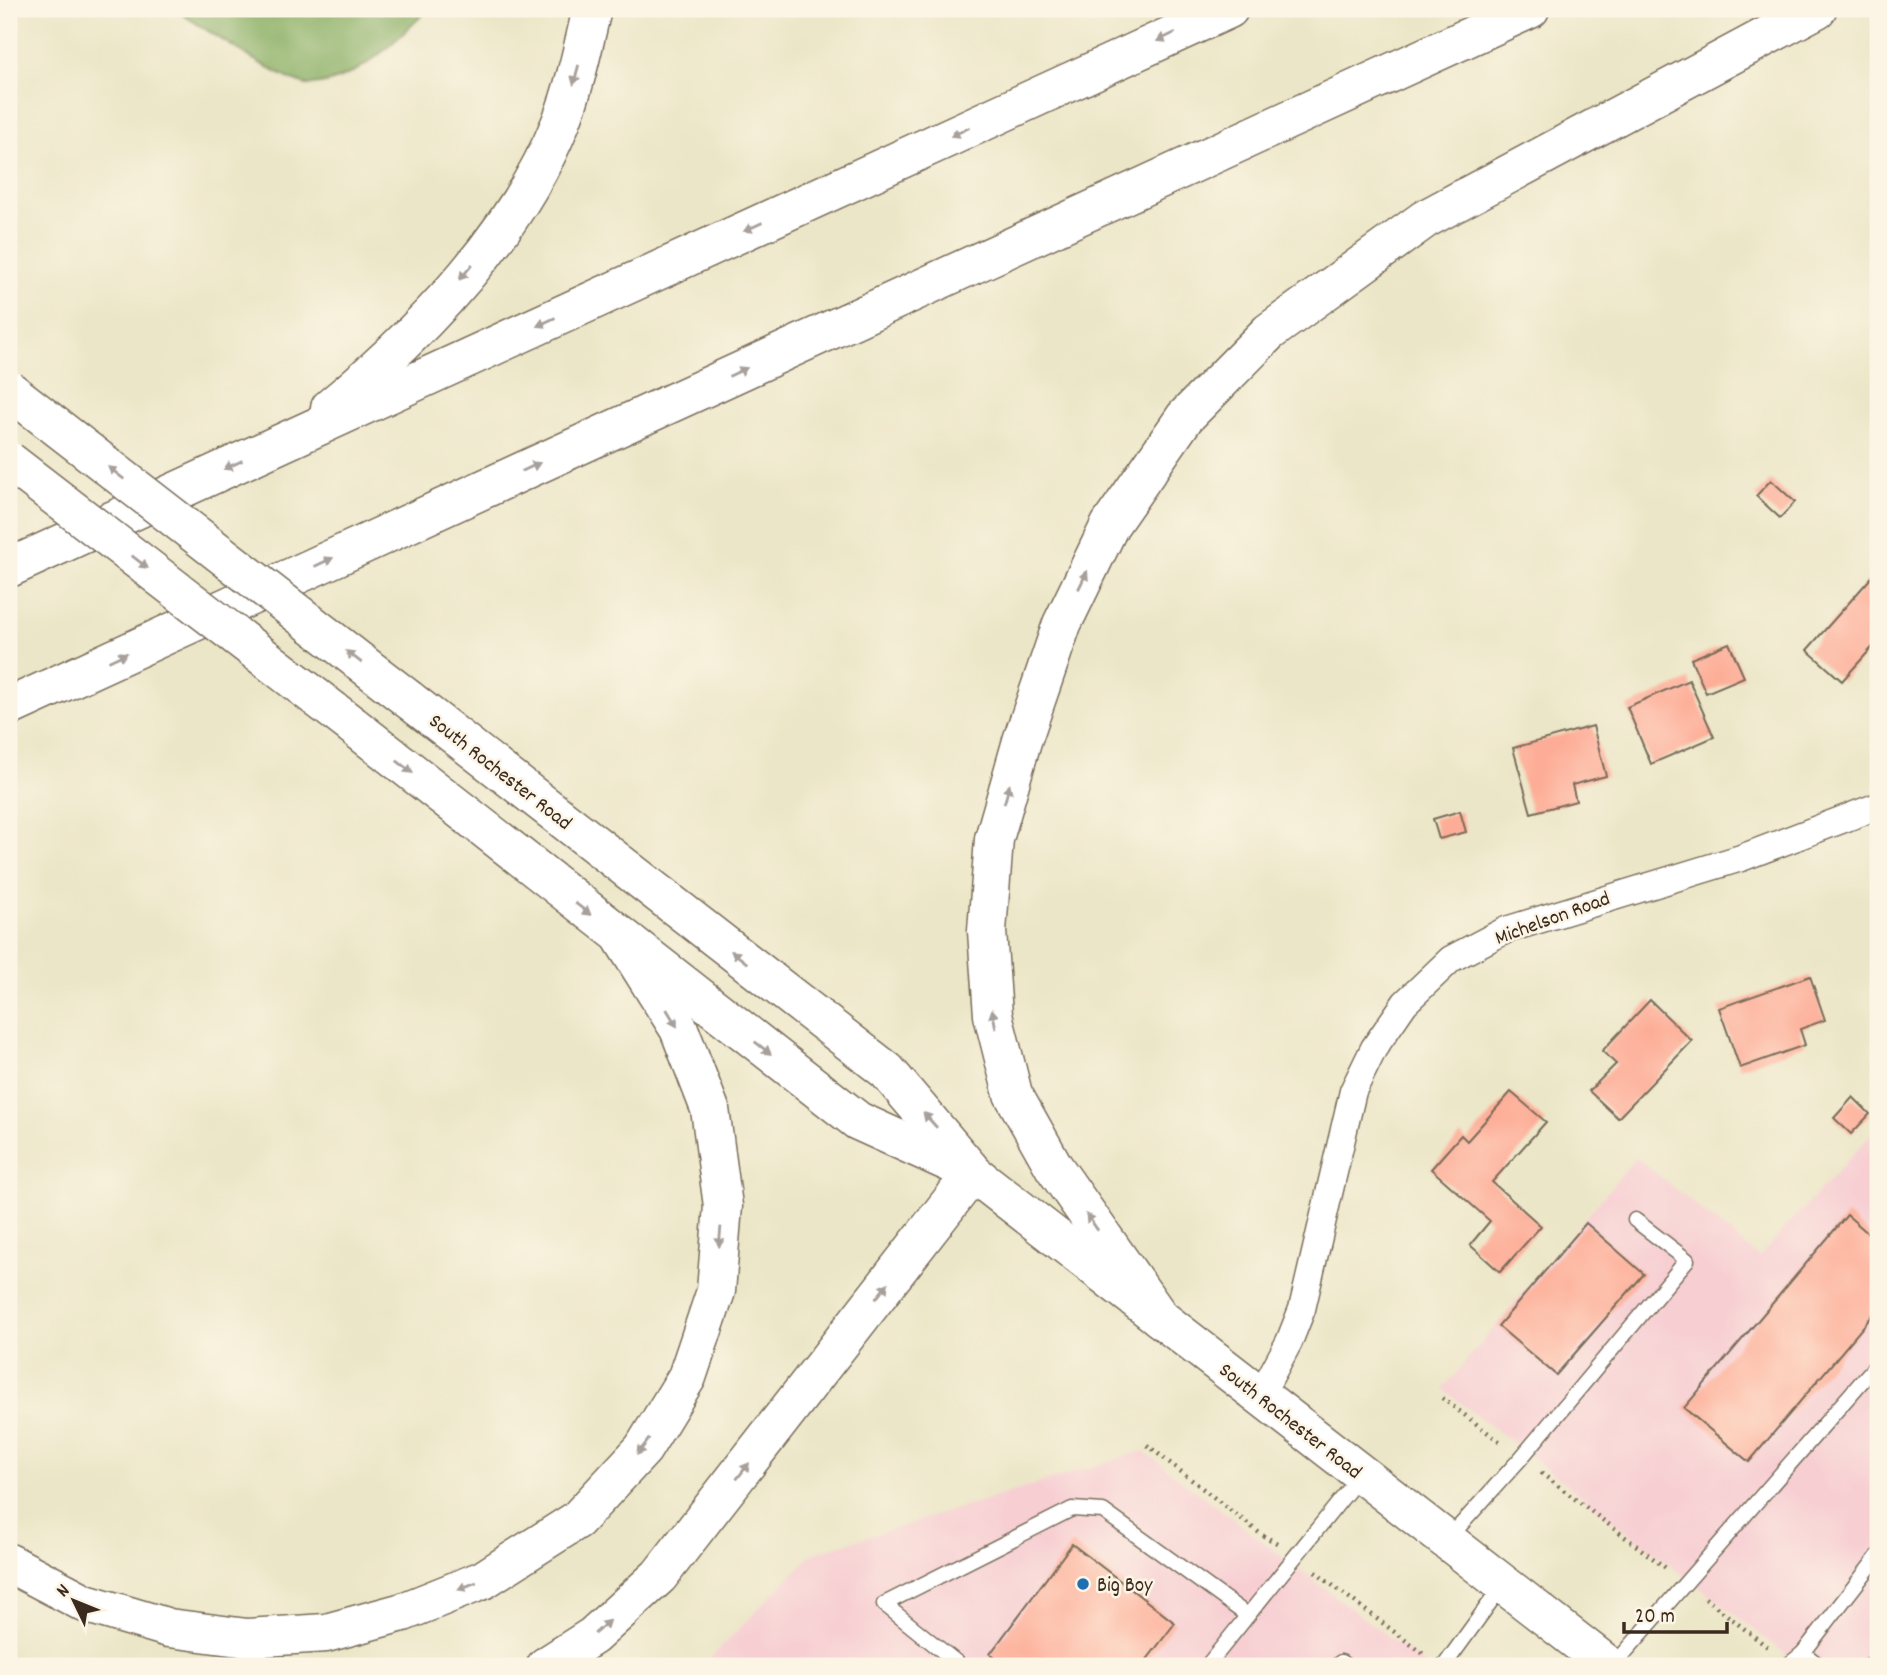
<svg xmlns="http://www.w3.org/2000/svg" width="1887" height="1675" font-family="Dekko,sans-serif">
<style>
.built{fill:#f7cfd3}
.forest{fill:#8bb066;stroke:#636d42;stroke-width:2}
.building{fill:#fdad97}
.lines{fill:none;stroke-linecap:round;stroke-linejoin:round}
.service-casing{stroke:#796c5a;stroke-width:17}
.minor-casing{stroke:#796c5a;stroke-width:29}
.primary-casing{stroke:#796c5a;stroke-width:41}
.motorway-casing{stroke:#796c5a;stroke-width:41}
.path{stroke:#796c5a;stroke-width:4.5;stroke-dasharray:2 5;stroke-linecap:butt}
.service{stroke:#fff;stroke-width:14}
.minor{stroke:#fff;stroke-width:26}
.primary{stroke:#fff;stroke-width:38}
.motorway{stroke:#fff;stroke-width:38}
.primary-bridge-casing{stroke:#796c5a;stroke-width:41;stroke-linecap:butt}
.primary-bridge{stroke:#fff;stroke-width:38}
.oneway{fill:#a79f9a}
.poi-dot{fill:#1f6fb2;stroke:#fcf5e5;stroke-width:2.5}
.labels{text-anchor:middle;stroke-width:5;stroke-linejoin:round;paint-order:stroke}
.street-label{font-size:21px;fill:#3b2a1e;stroke:#fcf5e5}
.poi-label{font-size:21px;fill:#3b2a1e;stroke:#fcf5e5;text-anchor:start}
</style>
<rect width="100%" height="100%" fill="#fcf5e5"/>
<filter id="ink" filterUnits="userSpaceOnUse"><feTurbulence type="fractalNoise" baseFrequency=".0143" numOctaves="2"/><feDisplacementMap in="SourceGraphic" scale="14" xChannelSelector="R" yChannelSelector="G"/><feConvolveMatrix kernelMatrix="1 2 1 2 8 2 1 2 1" color-interpolation-filters="sRGB"/></filter>
<filter id="wash" filterUnits="userSpaceOnUse"><feTurbulence type="fractalNoise" baseFrequency=".00686" numOctaves="4" result="noise"/><feDisplacementMap in="SourceGraphic" scale="28" xChannelSelector="R" yChannelSelector="G"/><feGaussianBlur stdDeviation="1.57" result="paint"/><feColorMatrix in="noise" values="0 0 0 0 0 0 0 0 0 0 0 0 0 0 0 0 0 1.4 0 .05"/><feComposite in="paint" operator="in"/></filter>
<g filter="url(#wash)">
<rect width="100%" height="100%" fill="#ece6c8"/>
<g class="built">
<path d="M1878,1127V1666H1801L1443,1389L1636,1157L1759,1257Z"/>
<path d="M1143,1451L1427,1666H703L812,1554Z"/>
</g>
<path class="forest" d="M174,9H429C396,39 357,84 309,85C287,85 197,23 174,9Z"/>
<g id="blocks">
<g class="building">
<path d="M1771,480L1795,502L1780,518L1756,496Z"/>
<path d="M1878,570V641L1842,681L1807,650Z"/>
<path d="M1729,643L1744,677L1706,693L1691,659Z"/>
<path d="M1689,680L1714,737L1651,764L1627,707Z"/>
<path d="M1593,726L1606,776L1572,785L1576,801L1531,813L1513,748Z"/>
<path d="M1460,811L1466,832L1439,839L1433,819Z"/>
<path d="M1810,976L1825,1020L1800,1029L1805,1045L1740,1068L1719,1008Z"/>
<path d="M1650,1000L1692,1041L1618,1118L1589,1091L1616,1064L1602,1051Z"/>
<path d="M1511,1092L1546,1122L1492,1182L1541,1226L1500,1272L1470,1245L1490,1221L1431,1169L1461,1135L1467,1141Z"/>
<path d="M1853,1097L1870,1114L1851,1134L1834,1118Z"/>
<path d="M1847,1215L1878,1242V1309L1749,1462L1684,1408Z"/>
<path d="M1586,1223L1644,1274L1556,1375L1498,1326Z"/>
<path d="M1072,1544L1175,1623L1142,1666H1006L990,1654Z"/>
<path d="M1878,1644V1666H1861Z"/>
</g>
</g>
</g>
<g filter="url(#ink)">
<use href="#blocks" fill-opacity="0" stroke="#796c5a" stroke-width="2"/>
<g class="lines">
<g class="service-casing">
<g id="service">
<path d="M1448,1539L1521,1458L1687,1260L1635,1220"/>
<path d="M1803,1653L1820,1666"/>
<path d="M961,1666L884,1604L1072,1509L1103,1511L1247,1615"/>
<path d="M1207,1666L1361,1475"/>
<path d="M1337,1666L1341,1662L1346,1666"/>
<path d="M1444,1666L1502,1586"/>
<path d="M1613,1666L1878,1363"/>
<path d="M1787,1666L1803,1653L1878,1556"/>
</g>
</g>
<g class="minor-casing">
<path id="minor" d="M1260,1396L1289,1342L1302,1309L1353,1091L1374,1048L1405,1003L1451,959L1506,930L1741,858L1878,806"/>
</g>
<g class="primary-casing">
<g id="primary">
<path d="M408,699L887,1071L970,1169"/>
<path d="M352,725L858,1121L973,1173L1609,1666"/>
</g>
</g>
<g class="motorway-casing">
<g id="motorway">
<path d="M330,408C422,332 516,235 561,122C575,86 583,47 592,9"/>
<path d="M9,568L1229,9"/>
<path d="M9,707L1530,9"/>
<path d="M1160,1318L1054,1167L1013,1094L993,1015L987,931L994,839L1022,741L1062,624L1110,525L1185,417L1269,332L1425,219L1817,9"/>
<path d="M9,1563L85,1603L169,1628L247,1638L326,1633L403,1612L483,1580L577,1520L643,1449L687,1377L716,1291L723,1206L710,1109L679,1029L623,940"/>
<path d="M546,1666L593,1636L659,1576L973,1173"/>
</g>
</g>
<g class="path">
<path d="M1442,1398L1503,1444"/>
<path d="M1147,1445L1262,1535L1277,1543"/>
<path d="M1541,1473L1667,1569"/>
<path d="M1315,1572L1425,1655"/>
<path d="M1705,1598L1770,1649"/>
</g>
<use href="#service" class="service"/>
<use href="#minor" class="minor"/>
<use href="#primary" class="primary"/>
<use href="#motorway" class="motorway"/>
<g class="primary-bridge-casing">
<g id="primary-bridge">
<path d="M9,390L408,699"/>
<path d="M9,461L352,725"/>
</g>
</g>
<use href="#primary-bridge" class="primary-bridge"/>
</g>
<defs><path id="oneway-solid" d="M-6-.8H1V-3.2L6.5 0L1 3.2V.8H-6Z" transform="scale(1.75)"/></defs>
<g class="oneway">
<use href="#oneway-solid" transform="translate(1166 37) rotate(155)"/>
<use href="#oneway-solid" transform="translate(576 75) rotate(105)"/>
<use href="#oneway-solid" transform="translate(960 132) rotate(155)"/>
<use href="#oneway-solid" transform="translate(753 227) rotate(155)"/>
<use href="#oneway-solid" transform="translate(466 272) rotate(130)"/>
<use href="#oneway-solid" transform="translate(546 322) rotate(155)"/>
<use href="#oneway-solid" transform="translate(738 372) rotate(-25)"/>
<use href="#oneway-solid" transform="translate(233 465) rotate(155)"/>
<use href="#oneway-solid" transform="translate(531 467) rotate(-25)"/>
<use href="#oneway-solid" transform="translate(116 473) rotate(-142)"/>
<use href="#oneway-solid" transform="translate(140 562) rotate(38)"/>
<use href="#oneway-solid" transform="translate(324 562) rotate(-25)"/>
<use href="#oneway-solid" transform="translate(1083 580) rotate(-64)"/>
<use href="#oneway-solid" transform="translate(118 657) rotate(-25)"/>
<use href="#oneway-solid" transform="translate(354 657) rotate(-142)"/>
<use href="#oneway-solid" transform="translate(405 767) rotate(38)"/>
<use href="#oneway-solid" transform="translate(1007 794) rotate(-74)"/>
<use href="#oneway-solid" transform="translate(583 909) rotate(38)"/>
<use href="#oneway-solid" transform="translate(739 957) rotate(-142)"/>
<use href="#oneway-solid" transform="translate(672 1018) rotate(59)"/>
<use href="#oneway-solid" transform="translate(994 1019) rotate(-101)"/>
<use href="#oneway-solid" transform="translate(763 1048) rotate(38)"/>
<use href="#oneway-solid" transform="translate(930 1120) rotate(-132)"/>
<use href="#oneway-solid" transform="translate(1092 1222) rotate(-125)"/>
<use href="#oneway-solid" transform="translate(720 1237) rotate(95)"/>
<use href="#oneway-solid" transform="translate(882 1291) rotate(-52)"/>
<use href="#oneway-solid" transform="translate(643 1447) rotate(127)"/>
<use href="#oneway-solid" transform="translate(743 1471) rotate(-52)"/>
<use href="#oneway-solid" transform="translate(467 1586) rotate(158)"/>
<use href="#oneway-solid" transform="translate(602 1627) rotate(-42)"/>
</g>
</g>
<circle class="poi-dot" cx="1083" cy="1584" r="7"/>
<g class="labels">
<g class="street-label">
<text transform="translate(501 771) rotate(38)" y="7">South Rochester Road</text>
<text transform="translate(1552 917) rotate(-20)" y="7">Michelson Road</text>
<text transform="translate(1291 1420) rotate(38)" y="7">South Rochester Road</text>
</g>
<g class="poi-label">
<text x="1097" y="1591">Big Boy</text>
</g>
</g>
<rect width="1887" height="1675" fill="none" stroke="#fcf5e5" stroke-width="35"/>
<g transform="translate(74 1601) rotate(313)" stroke="#fcf5e5" stroke-width="5" paint-order="stroke">
<path d="M0-5L12 26L0 18L-12 26Z" fill="#3b2a1e"/>
<text y="-10" font-size="19" font-weight="bold" text-anchor="middle" fill="#3b2a1e">N</text>
</g>
<path d="M1624 1622v10h103v-10" fill="none" stroke="#3b2a1e" stroke-width="3.5"/>
<text x="1635" y="1622" font-size="21" fill="#3b2a1e" stroke="#fcf5e5" stroke-width="5" paint-order="stroke">20 m</text>
</svg>
